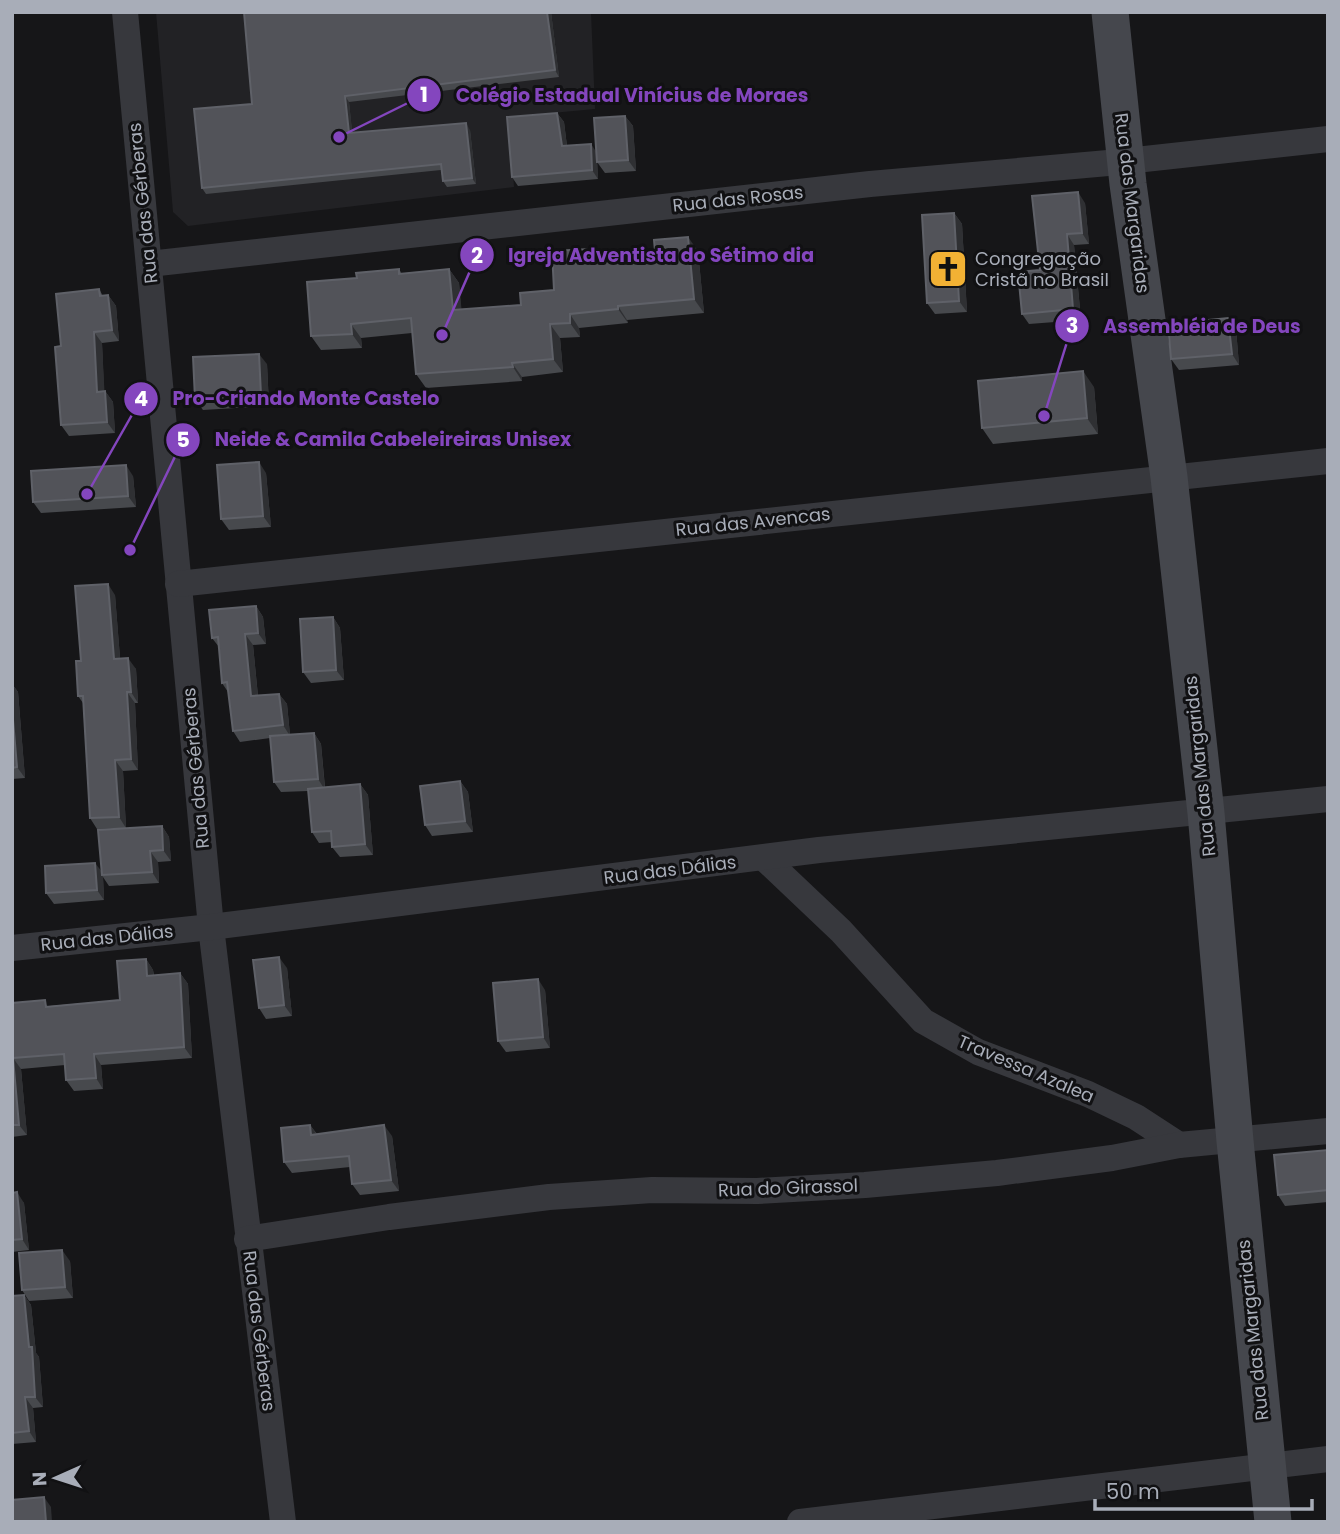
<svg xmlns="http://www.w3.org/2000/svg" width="1340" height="1534" font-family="Poppins,sans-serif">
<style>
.built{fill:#222225}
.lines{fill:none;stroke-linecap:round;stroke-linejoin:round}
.street{stroke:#37383d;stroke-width:26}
.secondary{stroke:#45474d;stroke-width:37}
.wall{fill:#47494d}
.shaded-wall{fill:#2f3033}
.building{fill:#525359;stroke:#5f6168;stroke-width:2}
.labels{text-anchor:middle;stroke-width:6;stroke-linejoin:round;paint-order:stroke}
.street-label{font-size:18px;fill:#a8adb8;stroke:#111113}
.poi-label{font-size:18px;fill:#a8adb8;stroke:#111113;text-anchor:start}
.leader{fill:none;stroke:#8446be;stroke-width:2.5}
.callout-dot{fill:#8446be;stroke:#111113;stroke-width:2.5}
.mark-label{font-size:21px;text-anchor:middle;font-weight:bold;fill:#fff}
.callout-label{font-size:19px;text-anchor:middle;font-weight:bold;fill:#8446be;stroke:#111113;stroke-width:6;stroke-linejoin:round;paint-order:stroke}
</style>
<rect width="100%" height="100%" fill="#161618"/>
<path class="built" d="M156,12H591L595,109L509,117L514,187L188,226L173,212Z"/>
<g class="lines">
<g class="street">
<path d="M125,12L211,927L283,1522"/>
<path d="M149,264L870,184L1108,163L1328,139"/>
<path d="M178,584L1328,461"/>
<path d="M765,859L841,931L923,1021L978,1052L1088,1094L1136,1117L1179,1145"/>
<path d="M12,948L211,927L819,850L1328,799"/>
<path d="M247,1239L389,1217L549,1197L652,1190L757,1191L865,1185L997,1173L1112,1158L1179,1145L1328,1131"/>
<path d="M800,1522L1328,1459"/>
</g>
<path class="secondary" d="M1110,12L1128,184L1169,477L1206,813L1235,1141L1273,1522"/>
</g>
<g class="wall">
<path d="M244,12H551L559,77L349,102L352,132L470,130L476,184L447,187L443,181L441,170L206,194L202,188L252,104Z"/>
<path d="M557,113L564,122L567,146L597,152L625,116L633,126L636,171L605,173L597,162L598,179L518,186L512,177Z"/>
<path d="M1085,203L1089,244L1074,245L1081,320L1029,324L1022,314L1040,270Z"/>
<path d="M954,213L962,224L967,312L935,314L927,303Z"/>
<path d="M591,249L594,254L698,251L704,313L627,320L628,323L579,328L580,337L560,338L563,372L522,377V381L426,388L416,374L412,333L361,338L362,348L321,350L311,336L357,278L399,269L402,274L449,269L459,283L461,309L521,305L554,290Z"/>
<path d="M99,289L103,296L108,295L116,306L119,341L102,343L104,391H105L113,402L115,433L69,436L61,425V346Z"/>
<path d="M1228,318L1236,329L1239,365L1179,370L1171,359Z"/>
<path d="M267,364L269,406L203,410L195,399Z"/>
<path d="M1094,387L1098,434L993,444L982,428Z"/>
<path d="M266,473L271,527L229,530L221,519Z"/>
<path d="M133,476L136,507L41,513L33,502Z"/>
<path d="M115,595L120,658L136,669L138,703H135L138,770L123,771L126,828L97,829L90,818L83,703L78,696L81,661Z"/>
<path d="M256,606L263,617L266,644L253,645L258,696L279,694L287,704L290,735L314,733L321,744L325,787L360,784L368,795L373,855L340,857L332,847V842L319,843L312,832L308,791L281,792L274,782L270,738L240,742L233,731L228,692L222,683L219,647L212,638Z"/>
<path d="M333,617L340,628L344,680L311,683L303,672Z"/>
<path d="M12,684L18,692L25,778L12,779Z"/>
<path d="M460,781L468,792L473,832L432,836L425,825Z"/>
<path d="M162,826L169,837L171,861L158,862L159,883L109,886L103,877L104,900L54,904L46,893L102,871Z"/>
<path d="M146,959L153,970L154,975L180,973L188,984L192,1058L101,1065L103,1089L74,1091L66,1080L65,1065L21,1069L27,1135L12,1137V1003L49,1006L120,1000Z"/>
<path d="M287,968L292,1016L266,1019L259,1008Z"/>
<path d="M545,990L550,1048L506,1052L498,1041Z"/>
<path d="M310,1125L317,1134L392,1136L399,1191L360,1195L352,1184L350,1167L292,1173L284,1162Z"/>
<path d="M1328,1150V1202L1285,1206L1278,1195Z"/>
<path d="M12,1193L24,1203L29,1250L12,1252Z"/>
<path d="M70,1261L73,1298L29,1301L22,1290Z"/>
<path d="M24,1295L31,1305L36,1353L39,1357L43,1407L33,1408L36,1442L12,1444V1296Z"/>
</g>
<g class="shaded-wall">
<path d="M547,12H551L559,77L555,70Z"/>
<path d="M345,96L349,102L353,139L349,133Z"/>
<path d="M557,113L564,122L568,155L562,146Z"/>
<path d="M625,116L633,126L636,171L628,160Z"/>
<path d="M466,123L470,130L476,184L472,178Z"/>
<path d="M591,144L597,153L598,179L592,170Z"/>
<path d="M1078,192L1085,203L1089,244L1082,233Z"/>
<path d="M954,213L962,224L967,312L959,301Z"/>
<path d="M1067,234L1074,245L1081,320L1073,309Z"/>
<path d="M688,237L698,251L704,313L694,299Z"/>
<path d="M449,269L459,283L463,324L453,310Z"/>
<path d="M108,295L116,306L119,341L112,330Z"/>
<path d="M618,306L627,320L628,323L618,309Z"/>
<path d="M570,314L579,328L580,337L570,323Z"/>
<path d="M1228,318L1236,329L1239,365L1232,354Z"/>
<path d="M351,324L361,338L362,348L352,334Z"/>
<path d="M550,324L560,338L563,372L553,359Z"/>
<path d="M94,332L102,343L105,402L97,392Z"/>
<path d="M259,354L267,364L269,406L261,395Z"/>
<path d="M512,363L522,377V381L513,367Z"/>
<path d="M1083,371L1094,387L1098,434L1087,418Z"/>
<path d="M105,391L113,402L115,433L107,422Z"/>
<path d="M259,462L266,473L271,527L263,516Z"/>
<path d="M126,465L133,476L136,507L128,496Z"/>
<path d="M108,584L115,595L121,670L114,659Z"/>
<path d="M256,606L263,617L266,644L258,633Z"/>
<path d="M333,617L340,628L344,680L336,670Z"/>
<path d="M245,634L253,645L259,707L251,696Z"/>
<path d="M128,658L136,669L138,703L131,692Z"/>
<path d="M12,684L18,692L25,778L17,767L12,708Z"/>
<path d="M127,692L135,703L138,770L131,759Z"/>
<path d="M279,694L287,704L290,736L283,725Z"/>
<path d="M314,733L321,744L325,790L318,779Z"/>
<path d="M115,760L123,771L126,828L119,817Z"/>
<path d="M460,781L468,792L473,832L465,821Z"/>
<path d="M360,784L368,795L373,855L365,844Z"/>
<path d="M162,826L169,837L171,861L163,850Z"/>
<path d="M150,851L158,862L159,883L152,872Z"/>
<path d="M95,863L103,873L102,875L103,877L104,900L97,890Z"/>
<path d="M279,957L287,968L292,1016L284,1005Z"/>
<path d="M146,959L153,970L155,987L147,976Z"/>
<path d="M180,973L188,984L192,1058L184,1047Z"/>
<path d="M538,979L545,990L550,1048L543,1037Z"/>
<path d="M94,1054L101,1065L103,1089L96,1078Z"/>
<path d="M13,1058L21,1069L27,1135L19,1125Z"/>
<path d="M310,1125L318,1136L311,1135Z"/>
<path d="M384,1125L392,1136L399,1191L391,1180Z"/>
<path d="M17,1192L24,1203L29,1250L22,1239Z"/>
<path d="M62,1250L70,1261L73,1298L65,1287Z"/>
<path d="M24,1295L31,1305L36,1353L39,1357L43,1407L35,1397Z"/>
<path d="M25,1397L33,1408L36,1442L29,1431Z"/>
<path d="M44,1497L51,1507L52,1522H46Z"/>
</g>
<g class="building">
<path d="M244,12H547L555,70L345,96L349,133L466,123L472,178L443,181L441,164L202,188L194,109L252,104Z"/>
<path d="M557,113L562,146L591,144L592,170L512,177L507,117Z"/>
<path d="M625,116L628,160L597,162L594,118Z"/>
<path d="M1078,192L1082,233L1067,234L1073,309L1022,314L1018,272L1040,270L1032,196Z"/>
<path d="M954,213L959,301L927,303L922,215Z"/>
<path d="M688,237L694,299L618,306V309L570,314V323L550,324L553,359L512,363L513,367L416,374L411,318L351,324L352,334L311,336L307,282L357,278L356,273L399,269V274L449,269L453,310L521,305L520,293L554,290L552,251L591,249V254L655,251L654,240Z"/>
<path d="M99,289L100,296L108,295L112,330L94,332L97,392L105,391L107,422L61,425L55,347L61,346L56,294Z"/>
<path d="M1228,318L1232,354L1171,359L1168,324Z"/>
<path d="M259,354L261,395L195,399L193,357Z"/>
<path d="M1083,371L1087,418L982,428L978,381Z"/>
<path d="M259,462L263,516L221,519L217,465Z"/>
<path d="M126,465L128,496L33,502L31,471Z"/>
<path d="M108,584L114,659L128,658L131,692H127L131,759L115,760L119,817L90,818L83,696H78L76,661H81L75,586Z"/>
<path d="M256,606L258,633L245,634L251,696L279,694L283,725L233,731L227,682L222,683L218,637L212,638L209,610Z"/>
<path d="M333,617L336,670L303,672L300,619Z"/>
<path d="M12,708L17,767L12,768Z"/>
<path d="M314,733L318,779L274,782L270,736Z"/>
<path d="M460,781L465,821L425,825L420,786Z"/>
<path d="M360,784L365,844L332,847L331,831L312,832L308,789Z"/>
<path d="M162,826L163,850L150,851L152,872L102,875L98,830Z"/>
<path d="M95,863L97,890L46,893L45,866Z"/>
<path d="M279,957L284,1005L259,1008L253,960Z"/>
<path d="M146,959L147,976L180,973L184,1047L94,1054L96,1078L66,1080L64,1054L13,1058L19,1125H12V1003L45,1000L46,1007L120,1000L117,961Z"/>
<path d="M538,979L543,1037L498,1041L493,983Z"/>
<path d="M310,1125L311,1135L384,1125L391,1180L352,1184L349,1156L284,1162L281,1128Z"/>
<path d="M1328,1150V1190L1278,1195L1274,1155Z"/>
<path d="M17,1192L22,1239L12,1240V1193Z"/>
<path d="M62,1250L65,1287L22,1290L19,1253Z"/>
<path d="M24,1295L29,1347H32L35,1397H25L29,1431L12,1433V1296Z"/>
<path d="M44,1497L46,1522H12V1500Z"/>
</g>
<defs>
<g id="church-square" transform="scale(2.0125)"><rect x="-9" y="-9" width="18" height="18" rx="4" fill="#f2b134" stroke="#111113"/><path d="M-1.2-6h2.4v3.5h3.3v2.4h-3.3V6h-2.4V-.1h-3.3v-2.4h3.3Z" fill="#111"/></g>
</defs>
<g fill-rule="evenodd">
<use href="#church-square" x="948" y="269"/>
</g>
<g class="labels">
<g class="street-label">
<text transform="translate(738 199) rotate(-6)" y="6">Rua das Rosas</text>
<text transform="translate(143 203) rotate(-96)" y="6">Rua das Gérberas</text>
<text transform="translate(1132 203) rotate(83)" y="6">Rua das Margaridas</text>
<text transform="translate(753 522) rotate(-6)" y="6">Rua das Avencas</text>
<text transform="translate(1200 766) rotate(-96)" y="6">Rua das Margaridas</text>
<text transform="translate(196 768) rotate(-95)" y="6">Rua das Gérberas</text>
<text transform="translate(670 870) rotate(-7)" y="6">Rua das Dálias</text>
<text transform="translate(107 938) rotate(-6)" y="6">Rua das Dálias</text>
<text transform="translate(1026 1069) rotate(23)" y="6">Travessa Azalea</text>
<text transform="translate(788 1188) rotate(-2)" y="6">Rua do Girassol</text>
<text transform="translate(1253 1330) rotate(-96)" y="6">Rua das Margaridas</text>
<text transform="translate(259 1331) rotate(83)" y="6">Rua das Gérberas</text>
</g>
<g class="poi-label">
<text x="975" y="265">Congregação<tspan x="975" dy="21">Cristã no Brasil</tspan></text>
</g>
</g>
<path class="leader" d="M339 137L424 95M442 335L477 255M1044 416L1072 326M87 494L141 399M130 550L183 440"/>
<g class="callout-dot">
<circle cx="339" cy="137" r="7"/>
<circle cx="442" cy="335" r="7"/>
<circle cx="1044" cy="416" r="7"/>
<circle cx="87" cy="494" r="7"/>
<circle cx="130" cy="550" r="7"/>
<circle cx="424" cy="95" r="18"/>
<circle cx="477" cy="255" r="18"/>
<circle cx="1072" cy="326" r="18"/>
<circle cx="141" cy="399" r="18"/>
<circle cx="183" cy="440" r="18"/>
</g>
<g class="mark-label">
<text x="424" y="102">1</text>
<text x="477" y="263">2</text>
<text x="1072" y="333">3</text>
<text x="141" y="406">4</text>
<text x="183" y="447">5</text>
</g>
<g class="callout-label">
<text x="632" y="102">Colégio Estadual Vinícius de Moraes</text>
<text x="661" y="262">Igreja Adventista do Sétimo dia</text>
<text x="1202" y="333">Assembléia de Deus</text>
<text x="306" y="405">Pro-Criando Monte Castelo</text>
<text x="393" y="446">Neide &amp; Camila Cabeleireiras Unisex</text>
</g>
<rect width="1340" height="1534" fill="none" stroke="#a8adb8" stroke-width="28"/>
<g transform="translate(56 1478) rotate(267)" stroke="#111113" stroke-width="5" paint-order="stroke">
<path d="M0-5L12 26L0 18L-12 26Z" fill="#a8adb8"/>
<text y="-10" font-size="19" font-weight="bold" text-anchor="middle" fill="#a8adb8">N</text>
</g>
<path d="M1095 1499v10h217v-10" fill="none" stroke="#a8adb8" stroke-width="3.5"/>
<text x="1106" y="1499" font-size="21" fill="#a8adb8" stroke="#111113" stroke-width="5" paint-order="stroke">50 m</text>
</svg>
